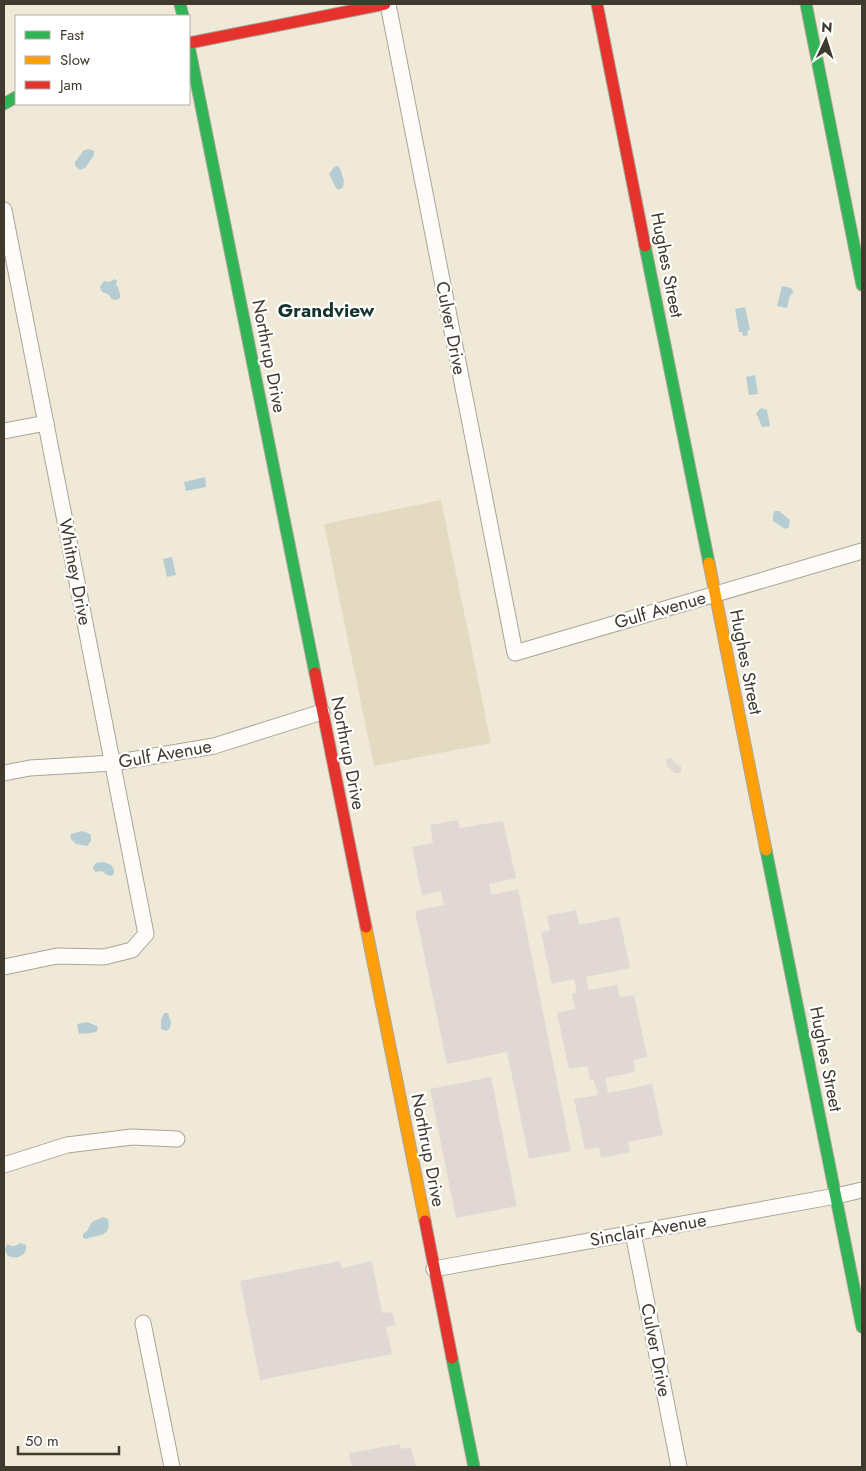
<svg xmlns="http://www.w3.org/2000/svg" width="866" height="1471" font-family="Jost,sans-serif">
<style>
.green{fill:#e3dac1}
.water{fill:#b5ccd2}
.building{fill:#e1d8d5}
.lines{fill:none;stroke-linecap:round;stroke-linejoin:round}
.street-casing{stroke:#aaa597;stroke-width:17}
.fast-casing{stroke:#aaa597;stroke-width:13}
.slow-casing{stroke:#aaa597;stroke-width:13}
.jam-casing{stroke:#aaa597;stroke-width:13}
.street{stroke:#fdfcf9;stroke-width:15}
.fast{stroke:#30b455;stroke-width:11}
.slow{stroke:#ff9f0a;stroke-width:11}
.jam{stroke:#e5322d;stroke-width:11}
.labels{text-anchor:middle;stroke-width:4.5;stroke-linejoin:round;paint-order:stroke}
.street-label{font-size:18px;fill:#3f3a2d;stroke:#fff}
.neighbourhood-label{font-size:19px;font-weight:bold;fill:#13332d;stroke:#fff}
</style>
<rect width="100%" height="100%" fill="#f0e9d8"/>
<path class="green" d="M441,500L491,743L374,766L324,524Z"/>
<g class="water">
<path d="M90,149L94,151V155L85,168L80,170L75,166V162L84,150Z"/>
<path d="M338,166C342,170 342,176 344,181L343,187L339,190L336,188L329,174L334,167Z"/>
<path d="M115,279L117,281L116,285L118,287L120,294V298L116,300L112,299L108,294L102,292L100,287L104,281L109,282Z"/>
<path d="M782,286L791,288L794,293L790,295L787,308L777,306Z"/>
<path d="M745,307L750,330L747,331L748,335L743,336L742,332H739L735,309Z"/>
<path d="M755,375L758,394L749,395L746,377Z"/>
<path d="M761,408L767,410L770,426L762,427L758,417L757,416L756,413Z"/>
<path d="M205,477L206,487L186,491L184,482Z"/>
<path d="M775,511H779L790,520L789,527L785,529L773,521V514Z"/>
<path d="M172,557L176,575L167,577L163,559Z"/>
<path d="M82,831L88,833L91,835V841L87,846L76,844L70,838L71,834Z"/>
<path d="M104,862L111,865L114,869V873L112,876L107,875L102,871L96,872L93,869V867L96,863Z"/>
<path d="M164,1013H168L171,1022L170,1028L166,1031L161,1029V1020Z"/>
<path d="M87,1022L97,1026L98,1029L97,1031C93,1034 85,1033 79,1034L77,1024Z"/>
<path d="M103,1217L108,1219C111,1234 103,1235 91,1237C84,1239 91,1240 83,1238V1234L87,1231L92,1222Z"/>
<path d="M20,1243L26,1245C28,1255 17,1260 8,1256L5,1250L7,1244C14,1247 14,1247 20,1243Z"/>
</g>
<g class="building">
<path d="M671,758L675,763L681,766V770L680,773H675L667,766L666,761L667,759Z"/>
<path d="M458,820L460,828L503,821L516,878L489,884L492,895L518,889L571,1151L529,1159L507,1052L447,1064L415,911L444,905L441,891L422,895L412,847L433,843L430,825Z"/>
<path d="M576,910L579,925L619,917L630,968L586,977L589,990L617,985L620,997L634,995L647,1057L633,1060L635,1072L605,1078L608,1093L652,1084L663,1135L628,1142L630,1152L601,1158L599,1147L585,1150L574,1099L598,1095L594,1080H590L587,1066L569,1069L557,1013L575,1009L572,994L577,993L574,979L552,984L541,932L550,930L547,916Z"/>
<path d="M491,1077L517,1206L456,1218L430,1089Z"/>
<path d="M340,1261L342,1268L372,1261L382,1313L392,1312L396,1325L386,1327L392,1354L260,1380L240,1281Z"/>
<path d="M400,1444L401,1449L411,1447L416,1467H352L349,1453Z"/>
</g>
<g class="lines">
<g class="street-casing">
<g id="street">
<path d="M388,4L515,653L862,551"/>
<path d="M4,210L146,934L132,950L104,957L57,956L4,967"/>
<path d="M4,431L46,423"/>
<path d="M4,773L30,768L113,763L214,746L322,712"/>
<path d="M4,1165L67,1145L132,1137L177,1139"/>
<path d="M633,1233L679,1467"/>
<path d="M434,1269L836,1196L862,1190"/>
<path d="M143,1323L172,1467"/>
</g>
</g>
<g class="fast-casing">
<g id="fast">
<path d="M180,4L183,16"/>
<path d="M806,4L862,285"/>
<path d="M189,46L315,673"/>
<path d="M4,104L16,97"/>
<path d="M645,246L709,563"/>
<path d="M766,850L862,1327"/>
<path d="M452,1358L474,1467"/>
</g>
</g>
<g class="slow-casing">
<g id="slow">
<path d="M709,563L766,850"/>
<path d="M366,927L425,1221"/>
</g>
</g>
<g class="jam-casing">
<g id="jam">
<path d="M597,4L645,246"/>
<path d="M189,43L385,4"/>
<path d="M315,673L366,927"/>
<path d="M425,1221L452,1358"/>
</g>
</g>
<use href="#street" class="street"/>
<use href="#fast" class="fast"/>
<use href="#slow" class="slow"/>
<use href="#jam" class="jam"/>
</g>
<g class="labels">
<g class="street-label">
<text transform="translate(667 265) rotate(79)" y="6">Hughes Street</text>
<text transform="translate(451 328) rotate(79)" y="6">Culver Drive</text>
<text transform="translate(269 356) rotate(79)" y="6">Northrup Drive</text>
<text transform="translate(75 572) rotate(79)" y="6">Whitney Drive</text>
<text transform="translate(660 610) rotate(-16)" y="6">Gulf Avenue</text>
<text transform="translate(746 662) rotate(79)" y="6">Hughes Street</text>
<text transform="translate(348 753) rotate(79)" y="6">Northrup Drive</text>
<text transform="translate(165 754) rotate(-10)" y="6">Gulf Avenue</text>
<text transform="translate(826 1059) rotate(79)" y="6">Hughes Street</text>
<text transform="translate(428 1150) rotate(79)" y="6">Northrup Drive</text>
<text transform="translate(648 1230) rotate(-10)" y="6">Sinclair Avenue</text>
<text transform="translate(656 1350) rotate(79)" y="6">Culver Drive</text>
</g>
<g class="neighbourhood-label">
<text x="326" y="317">Grandview</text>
</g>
</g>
<rect width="866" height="1471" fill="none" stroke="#3f3a2d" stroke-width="10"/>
<rect x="15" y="15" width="175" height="90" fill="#ffffff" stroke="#b2b0ab"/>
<rect x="25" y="31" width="25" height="8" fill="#30b455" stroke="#b2b0ab"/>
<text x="60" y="40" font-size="15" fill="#3f3a2d">Fast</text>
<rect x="25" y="56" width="25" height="8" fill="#ff9f0a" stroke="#b2b0ab"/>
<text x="60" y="65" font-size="15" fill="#3f3a2d">Slow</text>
<rect x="25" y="81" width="25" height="8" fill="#e5322d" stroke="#b2b0ab"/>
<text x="60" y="90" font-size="15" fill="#3f3a2d">Jam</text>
<g transform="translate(826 40) rotate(4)" stroke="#ffffff" stroke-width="4" paint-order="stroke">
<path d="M0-4L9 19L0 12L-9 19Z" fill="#3f3a2d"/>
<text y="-8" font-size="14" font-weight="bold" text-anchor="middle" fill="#3f3a2d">N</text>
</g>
<path d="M18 1446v8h101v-8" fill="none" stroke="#3f3a2d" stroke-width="2.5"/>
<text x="25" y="1446" font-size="15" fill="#3f3a2d" stroke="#ffffff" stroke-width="4" paint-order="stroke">50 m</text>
</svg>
